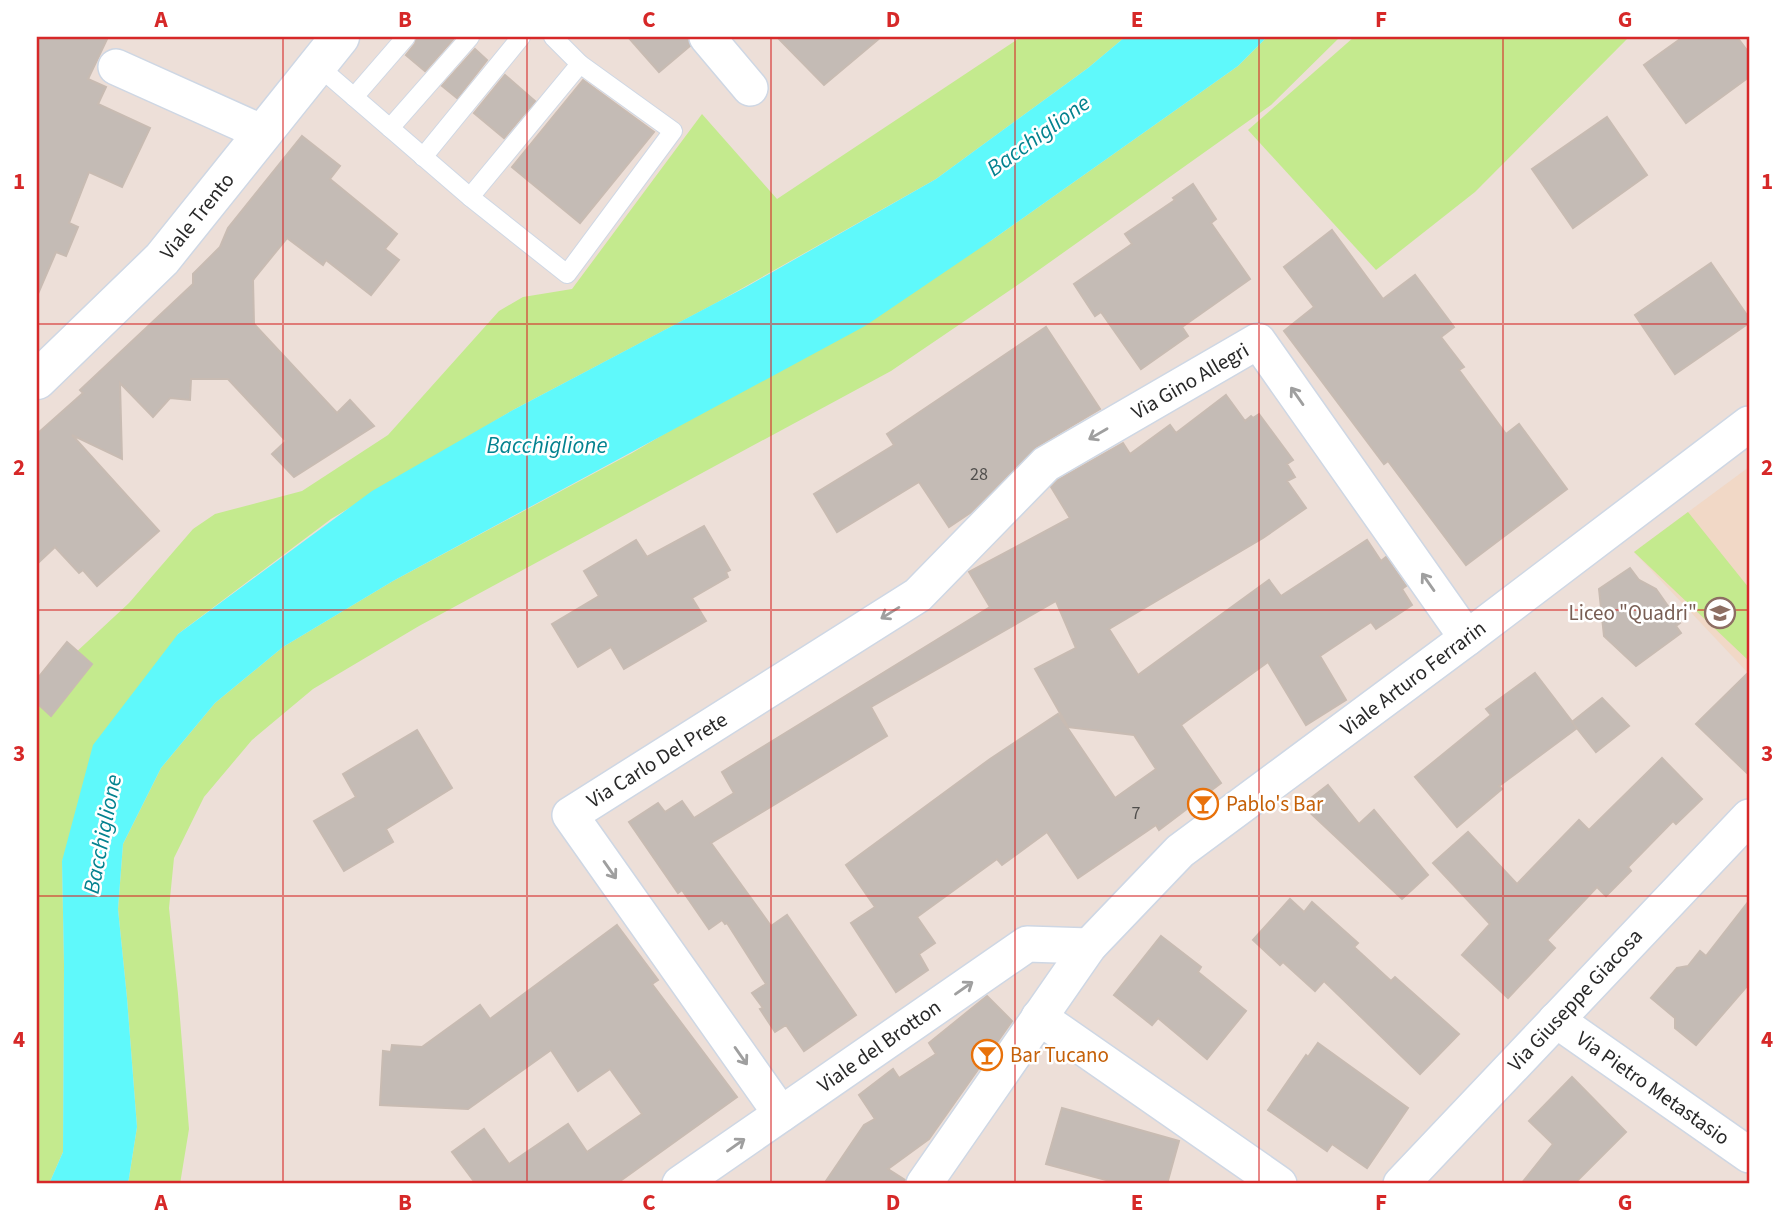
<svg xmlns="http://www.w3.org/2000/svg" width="1786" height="1221" font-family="'Source Sans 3',sans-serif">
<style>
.education{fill:#f1d8c6}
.green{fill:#c4ea8e}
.water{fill:#5ff9fb}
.building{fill:#c4bbb5;stroke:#c8bbb2;stroke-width:2}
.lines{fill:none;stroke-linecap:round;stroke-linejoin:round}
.service-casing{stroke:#ced7e4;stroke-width:20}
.minor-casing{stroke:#ced7e4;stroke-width:38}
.secondary-casing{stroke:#ced7e4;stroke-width:41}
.service{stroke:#fff;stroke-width:18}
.minor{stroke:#fff;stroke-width:35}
.secondary{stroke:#fff;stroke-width:38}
.oneway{stroke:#9f9f9f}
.grid{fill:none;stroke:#d62828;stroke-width:2;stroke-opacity:0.55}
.labels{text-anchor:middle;stroke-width:5;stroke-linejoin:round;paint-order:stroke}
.number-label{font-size:18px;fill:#504e4c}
.street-label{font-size:21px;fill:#292929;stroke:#fff}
.education-label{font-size:21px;fill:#785e54;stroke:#fff;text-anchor:end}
.food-label{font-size:21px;fill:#c56008;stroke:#fff;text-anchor:start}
.water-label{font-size:23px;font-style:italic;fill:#03828f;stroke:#fff}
.neatline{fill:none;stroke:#d62828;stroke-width:2.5}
.grid-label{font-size:23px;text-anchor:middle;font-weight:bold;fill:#d62828}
</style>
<rect width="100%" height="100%" fill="#eddfd8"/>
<path class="education" d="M1749,467V674L1634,552Z"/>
<g class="green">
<path d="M1021,37H1125L1088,68L936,179L716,303L513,410L331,519L178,634L62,861L64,965L63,1152L49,1184H37V708L58,669L129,603L193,529L215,514L302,491L388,435L499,311L523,297L572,289L702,114L777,199Z"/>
<path d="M1267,37H1340L1271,105L1022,282L891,371L419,626L313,689L252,740L204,797L174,858L169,908L178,994L189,1129L180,1184H128L137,1127L127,998L118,909L123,844L161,768L215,703L283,647L393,581L632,453L992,240L1238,66Z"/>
<path d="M1354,37H1629L1475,192L1376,270L1248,130Z"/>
<path d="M1688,512L1749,588V661L1634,552Z"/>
</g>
<path class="water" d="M1125,37H1267L1238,66L992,240L865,326L393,581L283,647L215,703L161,768L123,844L118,909L127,998L137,1127L128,1184H49L63,1152L64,965L62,861L93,745L178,634L372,491L513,410L746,287L936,179L1088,68Z"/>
<g class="building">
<path d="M37,37H108L88,79L106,87L98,104L150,128L122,187L89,172L69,223L78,227L66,256L56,252L37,296Z"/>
<path d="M417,37H455L425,71L406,55L415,44Z"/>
<path d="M628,37H687L690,46L659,72Z"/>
<path d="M777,37H881L824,85Z"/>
<path d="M1683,37H1737L1749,53V77L1686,123L1644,65Z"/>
<path d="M475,49L487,60L457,98L442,86Z"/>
<path d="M505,75L535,101L504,138L474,113Z"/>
<path d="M583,80L654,132L580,223L512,167Z"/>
<path d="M1607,117L1647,175L1573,228L1532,169Z"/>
<path d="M302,136L340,166L330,179L397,234L385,249L399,260L371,295L326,260L323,265L287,238L253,280L254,324L337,413L350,400L374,426L294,477L272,454L286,441L228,379H191L190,400L170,398L153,417L120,383L122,459L72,435L159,531L97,586L83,570L79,573L55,547L37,564V434L83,393L80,390L193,284V274L220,247L228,228Z"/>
<path d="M1193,184L1216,219L1211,223L1250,279L1182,327L1188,336L1141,369L1101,312L1095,316L1074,284L1132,244L1125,234L1175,200L1173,198Z"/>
<path d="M1332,230L1383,299L1415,275L1454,327L1441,337L1464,367L1459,370L1506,434L1519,424L1567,489L1466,565L1388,461L1384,464L1284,331L1314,307L1284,267Z"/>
<path d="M1711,263L1749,318V323L1675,374L1635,315Z"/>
<path d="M1046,327L1100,409L1036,447L970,513L949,527L919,482L837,532L814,494L894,445L887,434Z"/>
<path d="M1226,395L1245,421L1251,416L1253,418L1259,414L1293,460L1287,464L1295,477L1287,481L1306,508L1263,538L1109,629L1138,675L1269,580L1281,596L1367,540L1381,561L1386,557L1406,586L1402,589L1412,605L1376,629L1371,622L1320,656L1346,700L1306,725L1268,662L1181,725L1221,783L1159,830L1156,825L1078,878L1047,832L1002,865L997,859L917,917L935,943L919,954L928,970L896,992L851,923L875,907L846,865L990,759L1058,714L1115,798L1156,769L1134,735L1068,727L1035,669L1076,648L1056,601L871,707L887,736L711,843L771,926L787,915L856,1015L804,1051L786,1025L775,1032L760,1009L763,1008L752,993L766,984L727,923L725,924L722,920L709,929L682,890L678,893L629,822L658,803L665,812L682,801L694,818L734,793L722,772L990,607L969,572L1070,518L1051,487L1058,480L1123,443L1130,454L1170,425L1176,433Z"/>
<path d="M704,526L730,570L726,572L728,577L692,598L706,621L624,669L611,647L578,667L552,624L599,596L584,571L636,540L647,557Z"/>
<path d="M1630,568L1639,580L1656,589L1680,623L1676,626L1681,633L1636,666L1604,636L1599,589Z"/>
<path d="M67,642L92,664L51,716L37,703V679Z"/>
<path d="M1749,672V775L1696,724Z"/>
<path d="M1535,673L1577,728L1499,786L1502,789L1457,827L1415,777L1491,715L1486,709Z"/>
<path d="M1602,698L1629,726L1596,752L1572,722Z"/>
<path d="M417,730L452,788L386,829L393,842L344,871L314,821L356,797L343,774Z"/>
<path d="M1662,758L1702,799L1676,824L1673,821L1628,867L1631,871L1606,896L1597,887L1547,940L1555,948L1508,998L1462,955L1490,924L1433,863L1468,832L1517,884L1579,820L1589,830Z"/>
<path d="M1328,785L1359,824L1374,810L1428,875L1402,899L1302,805Z"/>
<path d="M1290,899L1304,912L1312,902L1358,943L1354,947L1391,981L1395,977L1459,1034L1420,1074L1324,981L1315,991L1283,962L1280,965L1253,940Z"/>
<path d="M1749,901V984L1696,1045L1675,1028V1018L1651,998L1677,968L1688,966L1700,951L1706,956Z"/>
<path d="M617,925L658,980L652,984L737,1097L616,1184H476L452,1152L484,1129L509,1164L568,1124L587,1152L642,1114L610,1069L578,1091L551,1050L468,1109L380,1105L383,1051L391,1052L392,1045L422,1047L480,1005L490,1019Z"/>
<path d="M1161,936L1201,967L1198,972L1246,1011L1207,1059L1158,1018L1152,1025L1114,995Z"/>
<path d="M987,996L1012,1021L929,1139L888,1169L905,1180L904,1184H824L864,1125L875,1119L859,1095L893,1069L899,1078L936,1054L929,1043Z"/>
<path d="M1318,1043L1408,1108L1367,1168L1332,1144L1327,1151L1268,1110L1306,1055L1308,1057Z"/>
<path d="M1572,1077L1626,1132L1574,1184H1521L1553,1144L1529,1121Z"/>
<path d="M1062,1108L1179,1141L1167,1184H1121L1046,1164Z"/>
</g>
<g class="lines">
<g class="service-casing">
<g id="service">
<path d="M317,65L470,197L580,64L553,37"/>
<path d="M354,97L406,37"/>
<path d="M390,128L470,37"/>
<path d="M423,157L521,37"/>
<path d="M470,197L567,274L673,131L580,64"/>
</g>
</g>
<g class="minor-casing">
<g id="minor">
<path d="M707,37L750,88"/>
<path d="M116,67L263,133"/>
<path d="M1039,1017L1279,1184"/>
<path d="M1556,1020L1749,1155"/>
<path d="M781,1114L570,815L918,595L1046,464L1258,341L1467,638"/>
<path d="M680,1184L1027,944L1089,946"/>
<path d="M924,1184L1089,946L1180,851L1467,638L1749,424"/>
<path d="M1401,1184L1749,817"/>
</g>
</g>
<g class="secondary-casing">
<path id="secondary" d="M37,380L162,259L340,37"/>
</g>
<use href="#service" class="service"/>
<use href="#minor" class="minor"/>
<use href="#secondary" class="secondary"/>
</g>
<defs><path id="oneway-shaft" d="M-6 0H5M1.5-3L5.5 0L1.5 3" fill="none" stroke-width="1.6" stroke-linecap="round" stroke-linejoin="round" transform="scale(1.75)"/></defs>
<g class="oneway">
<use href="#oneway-shaft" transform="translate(1297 396) rotate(-125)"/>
<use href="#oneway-shaft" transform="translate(1098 434) rotate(150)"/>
<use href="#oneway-shaft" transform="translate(1428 582) rotate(-125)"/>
<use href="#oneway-shaft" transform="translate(890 613) rotate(148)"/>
<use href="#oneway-shaft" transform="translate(610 870) rotate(55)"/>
<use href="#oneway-shaft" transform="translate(964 988) rotate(-35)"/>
<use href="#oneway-shaft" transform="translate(741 1056) rotate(55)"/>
<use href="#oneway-shaft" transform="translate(736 1145) rotate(-35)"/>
</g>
<path class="grid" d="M283,37V1184M527,37V1184M771,37V1184M1015,37V1184M1259,37V1184M1503,37V1184M37,324H1749M37,610H1749M37,896H1749"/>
<defs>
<g id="school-ring" transform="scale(1.575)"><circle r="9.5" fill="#fff" stroke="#8d6e63" stroke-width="1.5"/><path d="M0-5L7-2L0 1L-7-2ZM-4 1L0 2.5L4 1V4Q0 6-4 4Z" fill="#8d6e63"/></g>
<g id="bar-ring" transform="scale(1.575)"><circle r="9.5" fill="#fff" stroke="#e8710a" stroke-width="1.5"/><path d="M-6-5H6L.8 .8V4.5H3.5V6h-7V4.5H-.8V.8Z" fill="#e8710a"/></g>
</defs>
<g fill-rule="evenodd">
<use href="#school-ring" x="1720" y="613"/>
<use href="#bar-ring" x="1203" y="804"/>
<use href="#bar-ring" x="987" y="1055"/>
</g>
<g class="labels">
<g class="number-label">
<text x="979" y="480">28</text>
<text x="1136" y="819">7</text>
</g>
<g class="street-label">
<text transform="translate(197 216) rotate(-51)" y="7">Viale Trento</text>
<text transform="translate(1190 381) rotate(-30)" y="7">Via Gino Allegri</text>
<text transform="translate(1413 678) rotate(-37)" y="7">Viale Arturo Ferrarin</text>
<text transform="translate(657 760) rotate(-32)" y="7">Via Carlo Del Prete</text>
<text transform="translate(1575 1000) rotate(-47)" y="7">Via Giuseppe Giacosa</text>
<text transform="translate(879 1046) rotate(-35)" y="7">Viale del Brotton</text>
<text transform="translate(1653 1088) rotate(35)" y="7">Via Pietro Metastasio</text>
</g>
<g class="education-label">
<text x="1697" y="620">Liceo "Quadri"</text>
</g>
<g class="food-label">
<text x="1226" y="811">Pablo's Bar</text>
<text x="1010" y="1062">Bar Tucano</text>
</g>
<g class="water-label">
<text transform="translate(1038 135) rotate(-36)" y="8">Bacchiglione</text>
<text x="547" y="453">Bacchiglione</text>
<text transform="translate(102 834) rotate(-79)" y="8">Bacchiglione</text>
</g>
</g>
<rect width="1786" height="1221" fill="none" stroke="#ffffff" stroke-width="77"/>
<rect x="38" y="38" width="1710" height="1144" class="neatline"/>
<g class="grid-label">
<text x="161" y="27">A</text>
<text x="405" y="27">B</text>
<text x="649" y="27">C</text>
<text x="893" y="27">D</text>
<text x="1137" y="27">E</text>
<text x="1381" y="27">F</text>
<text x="1625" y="27">G</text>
<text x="19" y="189">1</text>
<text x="1767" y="189">1</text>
<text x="19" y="475">2</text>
<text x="1767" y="475">2</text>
<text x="19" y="761">3</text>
<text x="1767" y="761">3</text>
<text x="19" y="1047">4</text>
<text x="1767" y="1047">4</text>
<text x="161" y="1210">A</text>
<text x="405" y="1210">B</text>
<text x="649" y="1210">C</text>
<text x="893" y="1210">D</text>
<text x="1137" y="1210">E</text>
<text x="1381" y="1210">F</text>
<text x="1625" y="1210">G</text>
</g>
</svg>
